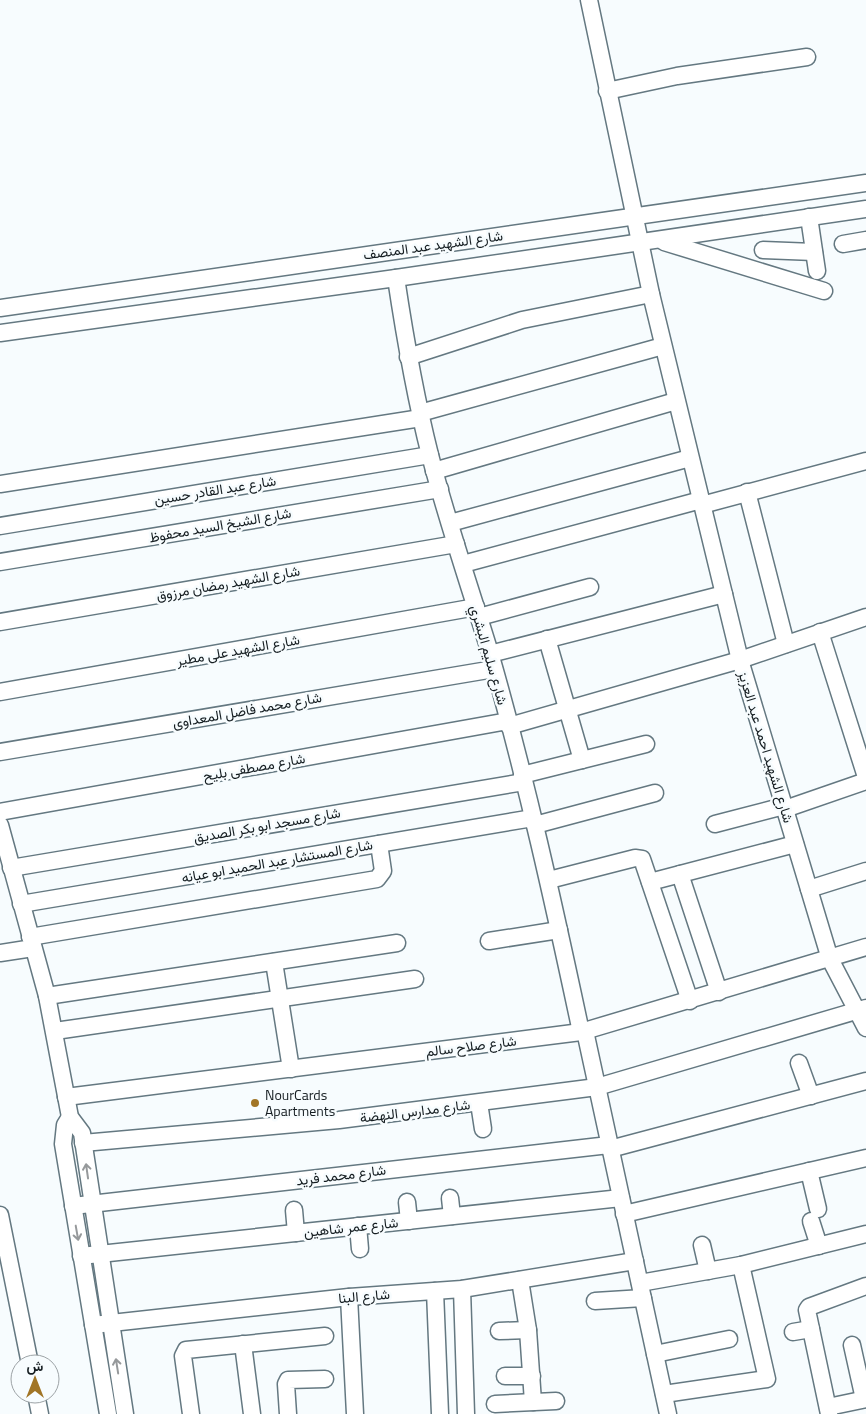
<svg xmlns="http://www.w3.org/2000/svg" width="866" height="1414" font-family="'Titillium Web',Vazirmatn,sans-serif">
<style>
.lines{fill:none;stroke-linecap:round;stroke-linejoin:round}
.minor-casing{stroke:#647881;stroke-width:19}
.minor{stroke:#fff;stroke-width:16}
.oneway{stroke:#96999b}
.poi-dot{fill:#a17526;stroke:#f7fcfe;stroke-width:2}
.labels{text-anchor:middle;stroke-width:5;stroke-linejoin:round;paint-order:stroke}
.street-label{font-size:14px;fill:#151d21;stroke:#f7fcfe}
.poi-label{font-size:14px;fill:#151d21;stroke:#f7fcfe;text-anchor:start}
</style>
<rect width="100%" height="100%" fill="#f7fcfe"/>
<g class="lines">
<g class="minor-casing">
<g id="minor">
<path d="M589,0L651,294L740,660L830,959L866,1028"/>
<path d="M607,91L677,76L807,57"/>
<path d="M809,217L817,271"/>
<path d="M664,242L824,291"/>
<path d="M843,244L866,240"/>
<path d="M763,250L814,252"/>
<path d="M396,278C405,338 415,396 430,455C447,521 470,587 490,653C526,778 554,905 581,1032"/>
<path d="M0,308L866,183"/>
<path d="M0,333L396,278L866,209"/>
<path d="M408,357L522,320L651,294"/>
<path d="M420,413L663,346"/>
<path d="M434,471L676,401"/>
<path d="M0,484L421,418"/>
<path d="M747,492L786,644"/>
<path d="M702,505L866,461"/>
<path d="M450,523L690,458"/>
<path d="M0,526L430,455"/>
<path d="M0,562L440,489"/>
<path d="M463,564L701,500"/>
<path d="M479,617L590,587"/>
<path d="M0,622L456,544"/>
<path d="M820,632L866,777"/>
<path d="M547,639L582,760"/>
<path d="M490,654L724,594"/>
<path d="M0,692L476,607"/>
<path d="M509,726L740,660L866,617"/>
<path d="M0,752L494,669"/>
<path d="M522,775L646,744"/>
<path d="M785,809L866,781"/>
<path d="M0,812L508,721"/>
<path d="M715,824L784,806"/>
<path d="M0,825L47,996L70,1117L82,1133L125,1414"/>
<path d="M535,825L655,793"/>
<path d="M11,868L524,782"/>
<path d="M680,874L719,992"/>
<path d="M549,880L635,858L642,859L690,1001"/>
<path d="M650,882L795,844"/>
<path d="M809,889L866,871"/>
<path d="M21,904L533,818"/>
<path d="M30,937L377,879L383,871L379,844"/>
<path d="M489,941L559,930"/>
<path d="M0,953L33,948"/>
<path d="M274,962L291,1069"/>
<path d="M47,996L397,943"/>
<path d="M55,1031L415,979"/>
<path d="M585,1031L668,1414"/>
<path d="M799,1063L811,1096"/>
<path d="M66,1097L581,1032L866,947"/>
<path d="M479,1103L483,1129"/>
<path d="M70,1117L65,1125L63,1144L108,1414"/>
<path d="M83,1143L339,1120L597,1087L866,1008"/>
<path d="M610,1149L866,1081"/>
<path d="M809,1171L818,1209"/>
<path d="M450,1198L452,1216"/>
<path d="M407,1202L409,1221"/>
<path d="M73,1206L609,1145"/>
<path d="M294,1210L296,1233"/>
<path d="M624,1214L866,1158"/>
<path d="M0,1215L30,1364"/>
<path d="M811,1221L819,1246"/>
<path d="M358,1226L360,1249"/>
<path d="M702,1245L708,1271"/>
<path d="M81,1256L621,1198"/>
<path d="M520,1280L528,1330L533,1402"/>
<path d="M640,1283L741,1265L866,1234"/>
<path d="M462,1289L466,1414"/>
<path d="M435,1291L440,1414"/>
<path d="M349,1297L355,1414"/>
<path d="M595,1301L643,1298"/>
<path d="M93,1325L349,1297L462,1289L635,1261"/>
<path d="M499,1331L528,1330"/>
<path d="M793,1332L811,1329"/>
<path d="M243,1344L252,1414"/>
<path d="M852,1345L864,1399"/>
<path d="M655,1354L729,1339"/>
<path d="M505,1376H532"/>
<path d="M36,1394L40,1414"/>
<path d="M664,1394L767,1379L741,1265"/>
<path d="M495,1404L556,1401"/>
<path d="M828,1407L866,1399"/>
<path d="M191,1414L183,1356L186,1350L325,1336"/>
<path d="M288,1414L286,1384L288,1380L325,1379"/>
<path d="M829,1414L807,1310L809,1307L866,1286"/>
</g>
</g>
<use href="#minor" class="minor"/>
</g>
<defs><path id="oneway-shaft" d="M-6 0H5M1.5-3L5.5 0L1.5 3" fill="none" stroke-width="1.6" stroke-linecap="round" stroke-linejoin="round" transform="scale(1.25)"/></defs>
<g class="oneway">
<use href="#oneway-shaft" transform="translate(87 1171) rotate(-98)"/>
<use href="#oneway-shaft" transform="translate(77 1233) rotate(80)"/>
<use href="#oneway-shaft" transform="translate(117 1366) rotate(-99)"/>
</g>
<circle class="poi-dot" cx="255" cy="1103" r="5"/>
<g class="labels">
<g class="street-label">
<text transform="translate(433 245) rotate(-8)" y="5">شارع الشهيد عبد المنصف</text>
<text transform="translate(215 490) rotate(-9)" y="5">شارع عبد القادر حسين</text>
<text transform="translate(220 525) rotate(-10)" y="5">شارع الشيخ السيد محفوظ</text>
<text transform="translate(228 583) rotate(-10)" y="5">شارع الشهيد رمضان مرزوق</text>
<text transform="translate(238 650) rotate(-10)" y="5">شارع الشهيد على مطير</text>
<text transform="translate(489 655) rotate(74)" y="5">شارع سليم البشري</text>
<text transform="translate(247 710) rotate(-10)" y="5">شارع محمد فاضل المعداوى</text>
<text transform="translate(766 747) rotate(73)" y="5">شارع الشهيد احمد عبد العزيز</text>
<text transform="translate(254 767) rotate(-10)" y="5">شارع مصطفى بليح</text>
<text transform="translate(267 825) rotate(-10)" y="5">شارع مسجد ابو بكر الصديق</text>
<text transform="translate(277 861) rotate(-10)" y="5">شارع المستشار عبد الحميد ابو عيانه</text>
<text transform="translate(471 1046) rotate(-7)" y="5">شارع صلاح سالم</text>
<text transform="translate(415 1111) rotate(-7)" y="5">شارع مدارس النهضة</text>
<text transform="translate(341 1175) rotate(-7)" y="5">شارع محمد فريد</text>
<text transform="translate(351 1227) rotate(-6)" y="5">شارع عمر شاهين</text>
<text transform="translate(364 1296) rotate(-5)" y="5">شارع البنا</text>
</g>
<g class="poi-label">
<text x="265" y="1100">NourCards<tspan x="265" dy="16">Apartments</tspan></text>
</g>
</g>
<g transform="translate(35 1379)"><circle r="24" fill="#f7fcfe" stroke="#9da3a6"/>
<path d="M0-4L9 19L0 12L-9 19Z" fill="#a17526"/>
<text y="-8" font-size="14" font-weight="bold" text-anchor="middle" fill="#151d21">ش</text>
</g>
</svg>
